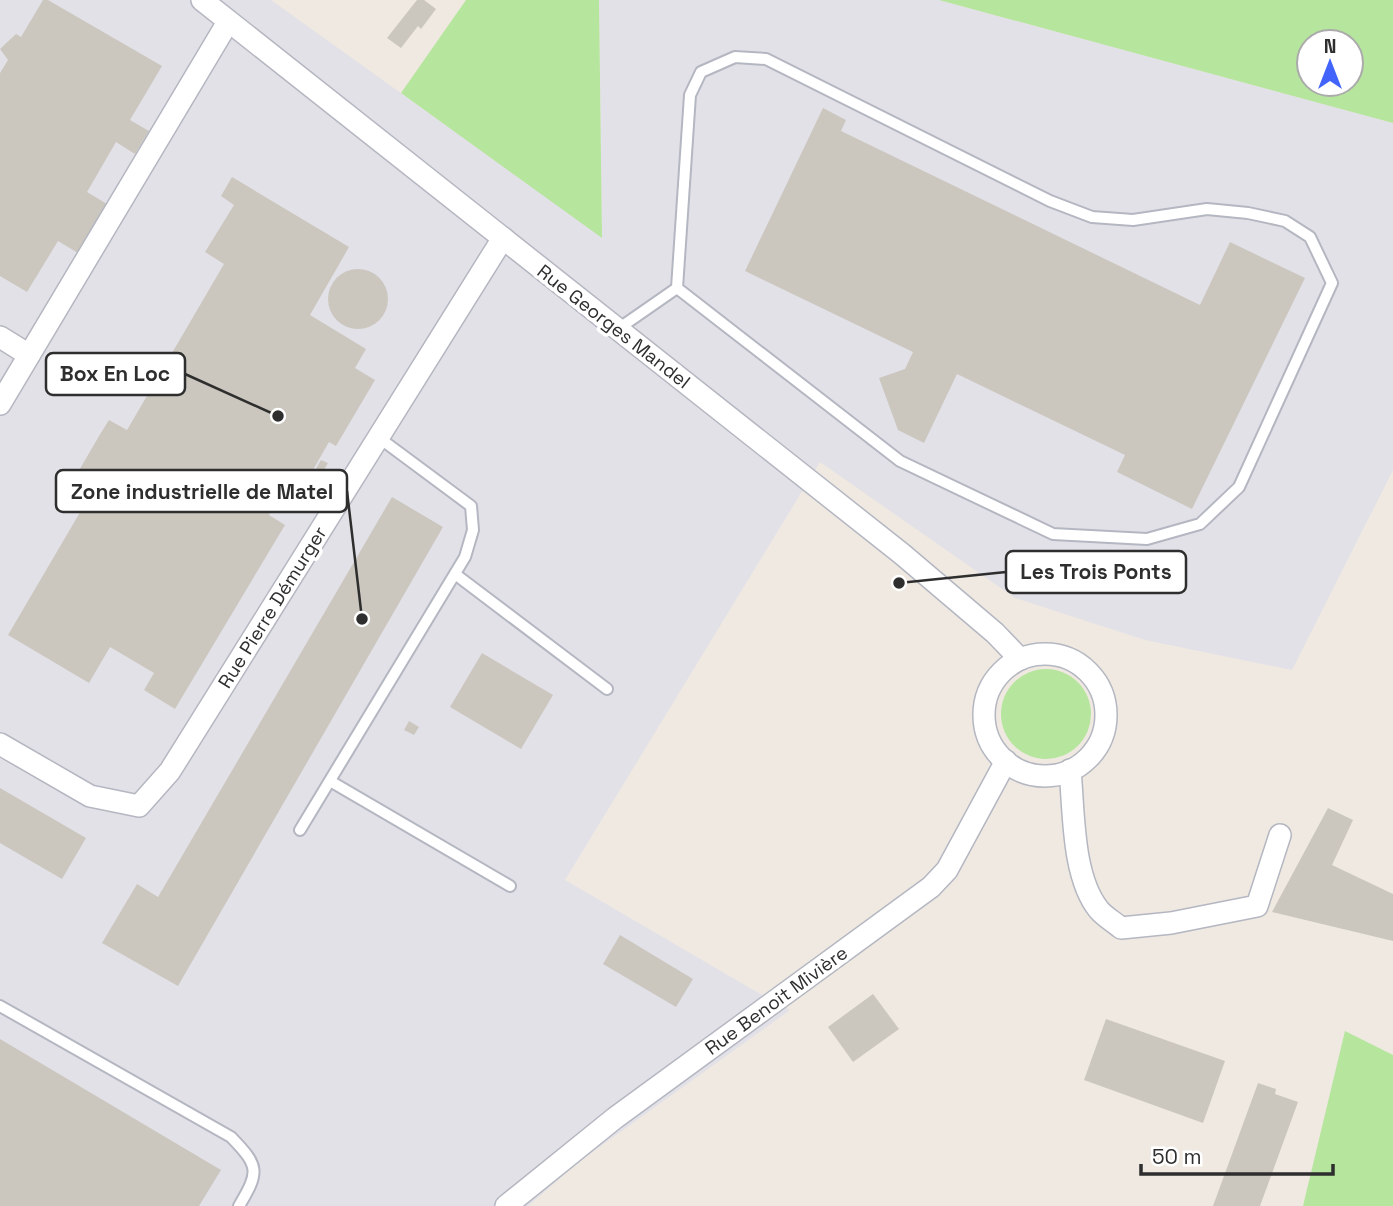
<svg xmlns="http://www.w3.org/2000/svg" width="1393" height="1206" font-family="'Space Grotesk',sans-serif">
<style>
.industrial{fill:#e3e1e8}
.green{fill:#b6e59e;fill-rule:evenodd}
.building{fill:#cbc7bf}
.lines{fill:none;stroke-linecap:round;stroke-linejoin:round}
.service-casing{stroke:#b4b7c1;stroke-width:14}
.minor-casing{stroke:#b4b7c1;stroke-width:24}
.service{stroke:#fff;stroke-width:10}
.minor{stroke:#fff;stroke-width:21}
.labels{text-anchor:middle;stroke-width:7;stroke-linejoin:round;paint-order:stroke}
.street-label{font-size:19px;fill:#2e2e2e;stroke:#fff}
.leader{fill:none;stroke:#2e2e2e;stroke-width:2.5}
.callout-dot{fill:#2e2e2e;stroke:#fff;stroke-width:2.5}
.callout{fill:#fff;stroke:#2e2e2e;stroke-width:2.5}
.callout-label{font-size:21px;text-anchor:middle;font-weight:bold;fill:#2e2e2e}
</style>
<rect width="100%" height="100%" fill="#efe9e1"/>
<path class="industrial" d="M0,0H271L602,237L599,0H939L1393,123V470L1292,670L1145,640L1015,598L820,462L565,880L755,991L790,1010L580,1161L528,1206H0Z"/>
<g class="green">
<path d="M466,0H599L602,238L401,93Z"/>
<path d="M939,0H1393V123ZM1309,42H1351V84H1309Z"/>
<circle cx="1046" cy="714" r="45"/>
<path d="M1345,1031L1393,1055V1206H1303Z"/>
</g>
<g class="building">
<path d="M43,0H48L162,66L130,120L149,131L135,154L116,142L87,192L107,204L78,253L58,241L27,292L0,276V73L8,60L0,49L16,34L21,37Z"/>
<path d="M417,0H424L436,9L421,29L418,26L401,48L387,38Z"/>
<path d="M823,108L846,120L841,131L1200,305L1230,242L1305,278L1192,509L1117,472L1125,455L957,374L924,443L898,430L879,378L905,369L913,352L745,271Z"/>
<path d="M232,177L349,247L310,315L366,349L355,368L375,380L336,446L329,442L295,501L283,493L269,515L285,525L175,709L144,690L154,673L110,647L89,683L8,635L89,497L70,486L99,436L109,420L127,430L224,264L205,252L234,205L221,196Z"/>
<circle cx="358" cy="299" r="30"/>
<path d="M321,460L328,463L321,475L314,472Z"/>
<path d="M392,497L443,527L178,986L102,943L137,884L158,897Z"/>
<path d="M482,653L553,695L521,749L450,707Z"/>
<path d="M409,721L419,727L414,735L404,730Z"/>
<path d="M0,788L86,838L62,879L0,843Z"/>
<path d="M1328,808L1353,820L1332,865L1393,894V941L1272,912Z"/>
<path d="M620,935L693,979L676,1007L603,964Z"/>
<path d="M873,994L899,1029L853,1062L828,1027Z"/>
<path d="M1106,1019L1225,1061L1203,1123L1084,1080Z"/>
<path d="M0,1039L221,1170L199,1206H0Z"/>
<path d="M1258,1083L1276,1089L1275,1094L1298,1102L1260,1206H1213Z"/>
</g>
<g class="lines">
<g class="service-casing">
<g id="service">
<path d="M735,57L766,59L1050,201L1092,217L1133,220L1207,209L1248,213L1285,221L1310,237L1332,283L1239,487L1200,524L1147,539L1053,534L900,461L677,288L690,95L701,72Z"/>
<path d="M618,329L677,288"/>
<path d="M455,574L607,689"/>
<path d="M330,781L510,886"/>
<path d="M300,830L465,557L473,530L471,506L378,437"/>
<path d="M0,1006L231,1137C259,1166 260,1171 239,1206"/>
</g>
</g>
<g class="minor-casing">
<g id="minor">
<path d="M202,0L902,554L995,633L1020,659"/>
<path d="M0,337L29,355"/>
<path d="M0,404L228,22"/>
<circle cx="1045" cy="715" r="61"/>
<path d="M0,744L90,796L139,806L170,771L503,238"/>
<path d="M1070,770C1074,812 1072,877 1099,910C1105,917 1114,922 1121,928L1171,923L1257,906L1280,835"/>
<path d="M506,1206L615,1118L931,887L947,870L1006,761"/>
</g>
</g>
<use href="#service" class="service"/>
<use href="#minor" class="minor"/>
</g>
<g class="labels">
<g class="street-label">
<text transform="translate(614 326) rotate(38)" y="7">Rue Georges Mandel</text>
<text transform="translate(272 607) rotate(-58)" y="7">Rue Pierre Démurger</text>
<text transform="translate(776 1000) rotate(-36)" y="7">Rue Benoit Mivière</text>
</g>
</g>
<path class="leader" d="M278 416L185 374M362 619L347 491M899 583L1006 572"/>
<g class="callout-dot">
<circle cx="278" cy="416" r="7"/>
<circle cx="362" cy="619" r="7"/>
<circle cx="899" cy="583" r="7"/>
</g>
<g class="callout">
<rect x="46" y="353" width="139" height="42" rx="7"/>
<rect x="56" y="470" width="291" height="42" rx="7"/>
<rect x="1006" y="551" width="180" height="42" rx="7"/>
</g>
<g class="callout-label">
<text x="115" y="381">Box En Loc</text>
<text x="202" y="499">Zone industrielle de Matel</text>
<text x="1096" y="579">Les Trois Ponts</text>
</g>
<g transform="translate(1330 63)"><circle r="33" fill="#ffffff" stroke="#ababab" stroke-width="2"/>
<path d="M0-5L12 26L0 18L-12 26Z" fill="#4264fb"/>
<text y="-10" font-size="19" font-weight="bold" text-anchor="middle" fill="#2e2e2e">N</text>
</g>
<path d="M1141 1164v10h192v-10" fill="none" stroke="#2e2e2e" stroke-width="3.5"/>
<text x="1152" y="1164" font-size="21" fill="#2e2e2e" stroke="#ffffff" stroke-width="5" paint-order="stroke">50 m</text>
</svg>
